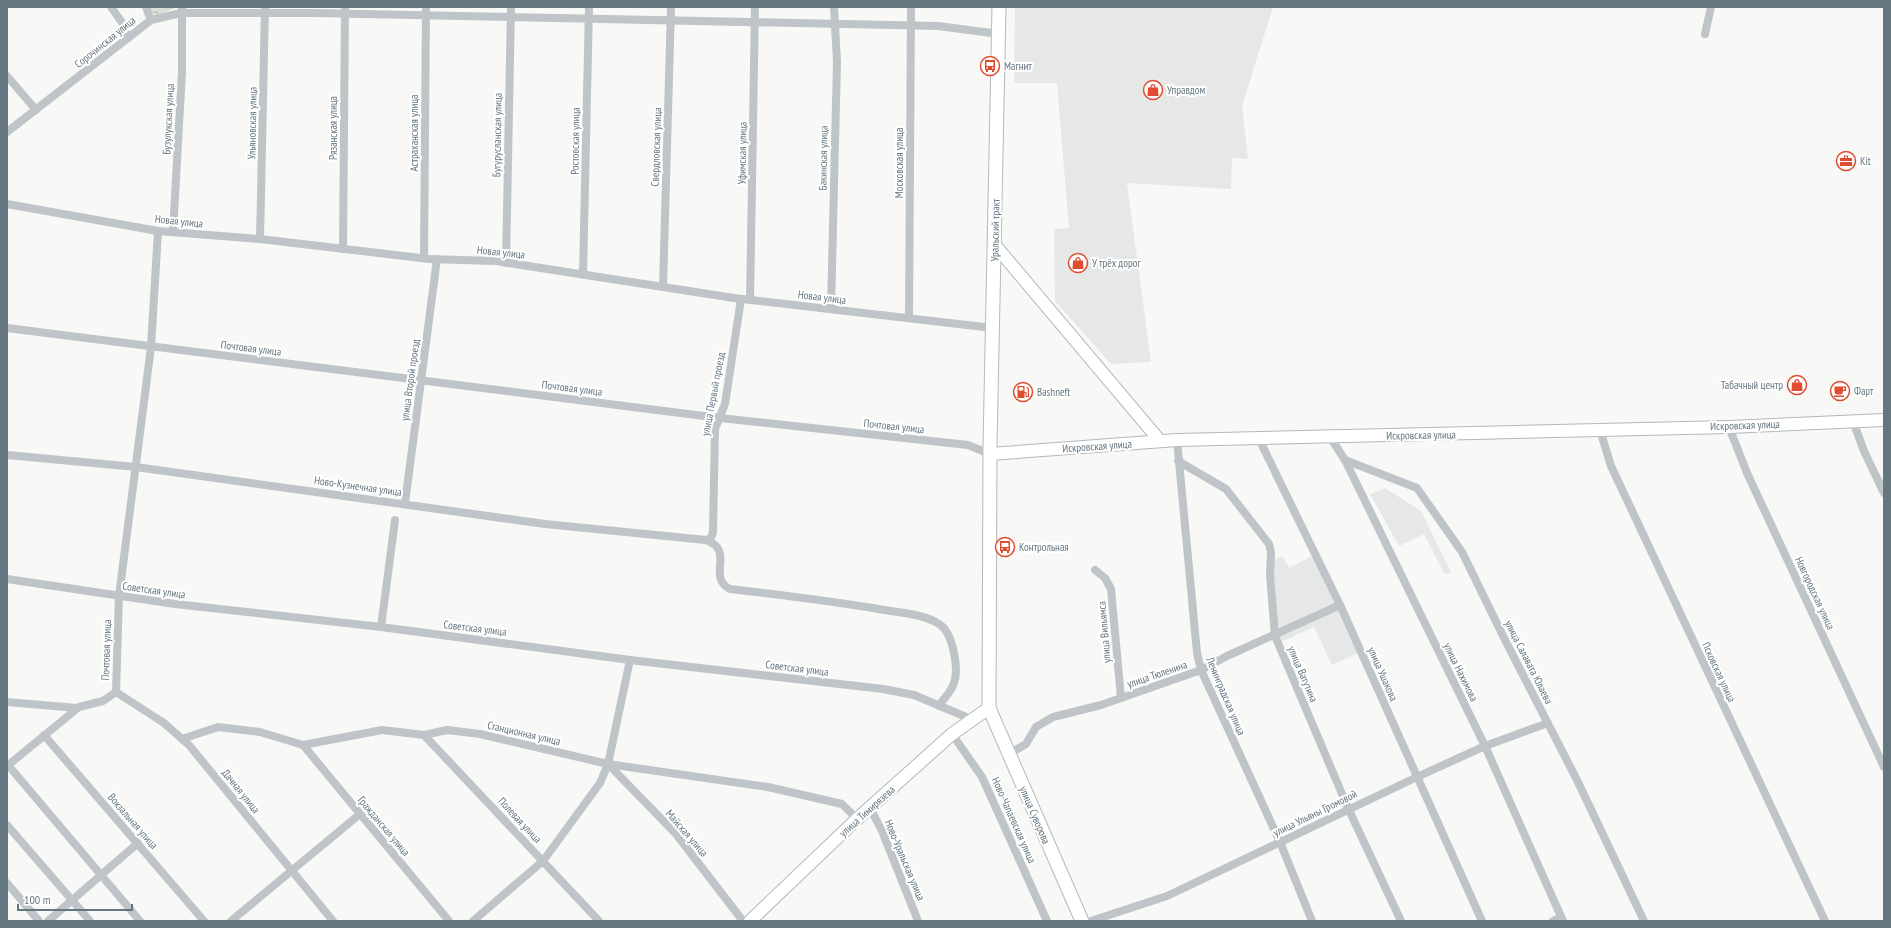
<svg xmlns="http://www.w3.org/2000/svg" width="1891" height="928" font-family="'PT Sans Narrow',sans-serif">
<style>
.built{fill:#e6e8e7}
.forest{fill:url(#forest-crowns)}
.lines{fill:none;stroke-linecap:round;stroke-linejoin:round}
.secondary-casing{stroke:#b2b8bc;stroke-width:14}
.primary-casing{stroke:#b3b9bc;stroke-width:15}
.minor{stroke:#bfc4c8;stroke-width:8}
.secondary{stroke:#fff;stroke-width:12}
.primary{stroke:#fff;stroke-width:13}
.labels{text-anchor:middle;stroke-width:4;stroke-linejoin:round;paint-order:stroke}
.street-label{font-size:11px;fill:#647680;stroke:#fff}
.poi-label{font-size:11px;fill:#647680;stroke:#fff;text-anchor:start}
</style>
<defs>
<pattern id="forest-crowns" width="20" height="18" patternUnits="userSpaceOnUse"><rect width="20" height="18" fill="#d9ddd5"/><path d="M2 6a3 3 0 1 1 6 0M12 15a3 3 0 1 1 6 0" fill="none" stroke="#b4b8b2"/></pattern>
</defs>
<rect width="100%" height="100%" fill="#f8f8f6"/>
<g class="built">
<path d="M1015,7H1273L1242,106L1248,159L1232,158L1231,189L1127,183L1151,362L1111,364L1055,301L1054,229L1069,228L1057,83H1014Z"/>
<path d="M1385,488L1421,511L1451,572L1445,575L1424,534L1399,546L1370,494Z"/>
<path d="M1282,556L1289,568L1312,556L1358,653L1332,665L1314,627L1281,642L1278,635L1273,561Z"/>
</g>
<path class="forest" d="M149,7H177L159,15L154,14Z"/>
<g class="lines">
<g class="secondary-casing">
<g id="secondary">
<path d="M994,244L1160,441"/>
<path d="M990,454L1177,440L1729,427L1884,420"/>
<path d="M750,921L857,819L952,734L989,708"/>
</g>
</g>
<g class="primary-casing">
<path id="primary" d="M999,7L990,446L989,708L1082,921"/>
</g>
<g class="minor">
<path d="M111,7L123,24L128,38"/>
<path d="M146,7L151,20"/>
<path d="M1705,34L1711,7"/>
<path d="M7,76L36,110"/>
<path d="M7,132L151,20L181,13H314L938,26L999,34"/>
<path d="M7,204L158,231L260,239L429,259L496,261L734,298L993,328"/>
<path d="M173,232L182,72V7"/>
<path d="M260,239L265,7"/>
<path d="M343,249L345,7"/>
<path d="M424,258L426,7"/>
<path d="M506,263L511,7"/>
<path d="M583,274L589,7"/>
<path d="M663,287L671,7"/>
<path d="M750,300L755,7"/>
<path d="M831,309L837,62L834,7"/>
<path d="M909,318L911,7"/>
<path d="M7,328L720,418L968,445L990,454"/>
<path d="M1853,421L1864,451L1884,493"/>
<path d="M1729,427L1747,473L1884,767"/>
<path d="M1600,430L1611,466L1825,921"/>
<path d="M1330,437L1345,460L1485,746L1563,921"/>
<path d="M1259,439L1340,605L1482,921"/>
<path d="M1177,440L1197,653L1201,670L1280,842L1312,921"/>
<path d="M7,455L136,467L545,524L706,540C736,551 706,577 730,589C781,595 832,601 884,610C901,613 924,614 939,624C953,632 959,669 954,683C952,691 943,699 939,706"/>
<path d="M1345,460L1417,488L1462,552L1505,640L1577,780L1644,921"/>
<path d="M1178,461L1226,489L1269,544L1271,552L1270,575L1275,636L1348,808L1401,921"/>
<path d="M405,503L437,259"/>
<path d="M706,540L711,538L713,532L715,429L725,404L741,299"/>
<path d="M1095,570L1105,578L1111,589L1121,698"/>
<path d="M7,579L175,604L381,627L630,660L883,689L914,695L971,719"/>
<path d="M381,627L395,520"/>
<path d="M116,692L119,596L151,347L158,231"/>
<path d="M116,692L164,723L189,745L333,921"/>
<path d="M7,702L77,708"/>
<path d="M952,734L982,777L1047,921"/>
<path d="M44,735L204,921"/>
<path d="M424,735L599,921"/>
<path d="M182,739L218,727L260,732L303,745L382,730L424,735L447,730L480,734L608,764L768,787L842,804L857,819"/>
<path d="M303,745L449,921"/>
<path d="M1009,754L1026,744L1036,727L1053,717L1101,705L1201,670L1227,656L1340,605"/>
<path d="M608,764L676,834L743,921"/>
<path d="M8,765L140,921"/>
<path d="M7,766L79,707L103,701L116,692"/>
<path d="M870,808L882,831L918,921"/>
<path d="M7,825L90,921"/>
<path d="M7,883L39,921"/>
<path d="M48,921L138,843"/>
<path d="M231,921L360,814"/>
<path d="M473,921L543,861L600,783L608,764L630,660"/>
<path d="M1091,921L1167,896L1417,777L1485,746L1548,723"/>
<path d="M1553,921L1561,917"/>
</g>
<use href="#secondary" class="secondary"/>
<use href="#primary" class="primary"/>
</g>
<defs>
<g id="bus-ring" transform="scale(1)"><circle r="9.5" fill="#fff" stroke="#df4c2f" stroke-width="1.5"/><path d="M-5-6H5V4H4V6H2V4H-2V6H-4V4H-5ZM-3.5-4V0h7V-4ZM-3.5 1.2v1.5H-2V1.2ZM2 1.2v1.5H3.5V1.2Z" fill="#df4c2f"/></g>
<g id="shop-ring" transform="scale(1)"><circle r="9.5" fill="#fff" stroke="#df4c2f" stroke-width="1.5"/><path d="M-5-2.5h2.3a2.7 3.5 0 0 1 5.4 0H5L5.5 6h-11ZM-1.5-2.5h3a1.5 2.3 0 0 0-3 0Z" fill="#df4c2f"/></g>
<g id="office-ring" transform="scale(1)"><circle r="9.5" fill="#fff" stroke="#df4c2f" stroke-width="1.5"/><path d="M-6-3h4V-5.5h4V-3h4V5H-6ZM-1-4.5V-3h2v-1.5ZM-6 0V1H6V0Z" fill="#df4c2f"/></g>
<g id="cafe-ring" transform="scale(1)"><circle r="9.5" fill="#fff" stroke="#df4c2f" stroke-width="1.5"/><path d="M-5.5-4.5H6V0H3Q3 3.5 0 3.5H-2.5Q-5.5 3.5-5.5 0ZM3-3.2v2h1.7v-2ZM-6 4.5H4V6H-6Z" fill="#df4c2f"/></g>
<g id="fuel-ring" transform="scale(1)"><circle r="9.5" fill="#fff" stroke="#df4c2f" stroke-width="1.5"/><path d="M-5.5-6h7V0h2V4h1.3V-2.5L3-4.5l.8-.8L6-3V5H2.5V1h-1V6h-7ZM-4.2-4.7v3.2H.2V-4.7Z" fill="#df4c2f"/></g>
</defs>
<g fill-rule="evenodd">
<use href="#bus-ring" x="990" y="66"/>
<use href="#shop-ring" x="1153" y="90"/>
<use href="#office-ring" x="1846" y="161"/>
<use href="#shop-ring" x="1078" y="263"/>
<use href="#shop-ring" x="1797" y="385"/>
<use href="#cafe-ring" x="1840" y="391"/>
<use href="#fuel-ring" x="1023" y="392"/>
<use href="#bus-ring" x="1005" y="547"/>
</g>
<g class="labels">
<g class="street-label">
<text transform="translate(105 42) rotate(-39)" y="4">Сорочинская улица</text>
<text transform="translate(168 119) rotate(-87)" y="4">Бузулукская улица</text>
<text transform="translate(252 123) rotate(-89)" y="4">Ульяновская улица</text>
<text transform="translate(333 128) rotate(-90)" y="4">Рязанская улица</text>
<text transform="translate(414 133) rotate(-90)" y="4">Астраханская улица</text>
<text transform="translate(497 135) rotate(-89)" y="4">Бугурусланская улица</text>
<text transform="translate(575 141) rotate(-89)" y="4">Ростовская улица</text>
<text transform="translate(656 147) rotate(-88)" y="4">Свердловская улица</text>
<text transform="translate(742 153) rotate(-89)" y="4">Уфимская улица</text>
<text transform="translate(823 158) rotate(-89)" y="4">Бакинская улица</text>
<text transform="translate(899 163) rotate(-90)" y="4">Московская улица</text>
<text transform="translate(179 221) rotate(6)" y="4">Новая улица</text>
<text transform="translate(995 230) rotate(-89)" y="4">Уральский тракт</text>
<text transform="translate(501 252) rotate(6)" y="4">Новая улица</text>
<text transform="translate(822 297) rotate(7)" y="4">Новая улица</text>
<text transform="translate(251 348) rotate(7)" y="4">Почтовая улица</text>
<text transform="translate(410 380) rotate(-82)" y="4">улица Второй проезд</text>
<text transform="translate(572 388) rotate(7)" y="4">Почтовая улица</text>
<text transform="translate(713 394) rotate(-79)" y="4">улица Первый проезд</text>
<text transform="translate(1745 425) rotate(-2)" y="4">Искровская улица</text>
<text transform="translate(894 426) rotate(6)" y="4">Почтовая улица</text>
<text transform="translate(1421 435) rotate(-1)" y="4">Искровская улица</text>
<text transform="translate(1097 446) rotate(-4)" y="4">Искровская улица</text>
<text transform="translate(358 486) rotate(8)" y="4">Ново-Кузнечная улица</text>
<text transform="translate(154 590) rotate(8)" y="4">Советская улица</text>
<text transform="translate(1815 593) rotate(65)" y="4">Новгородская улица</text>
<text transform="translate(475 628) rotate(7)" y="4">Советская улица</text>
<text transform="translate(1104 632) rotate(-95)" y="4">улица Вильямса</text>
<text transform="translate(106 650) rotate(-88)" y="4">Почтовая улица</text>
<text transform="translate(1529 662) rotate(63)" y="4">улица Салавата Юлаева</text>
<text transform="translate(797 668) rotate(7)" y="4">Советская улица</text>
<text transform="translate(1461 672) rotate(64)" y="4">улица Нахимова</text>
<text transform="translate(1719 672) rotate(65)" y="4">Псковская улица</text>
<text transform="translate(1157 674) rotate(-19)" y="4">улица Тюленина</text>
<text transform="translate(1303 674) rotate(67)" y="4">улица Ватутина</text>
<text transform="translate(1383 674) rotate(66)" y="4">улица Ушакова</text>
<text transform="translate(1226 696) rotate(67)" y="4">Ленинградская улица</text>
<text transform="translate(524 733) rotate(13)" y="4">Станционная улица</text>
<text transform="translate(241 791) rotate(51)" y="4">Дачная улица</text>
<text transform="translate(867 811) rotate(-42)" y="4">улица Тимирязева</text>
<text transform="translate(1315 813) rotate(-26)" y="4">улица Ульяны Громовой</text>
<text transform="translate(1035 815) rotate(67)" y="4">улица Суворова</text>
<text transform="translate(520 820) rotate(47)" y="4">Полевая улица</text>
<text transform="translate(1014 820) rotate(66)" y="4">Ново-Чапаевская улица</text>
<text transform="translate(133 821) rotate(49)" y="4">Вокзальная улица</text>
<text transform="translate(384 826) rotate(50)" y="4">Гражданская улица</text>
<text transform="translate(687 833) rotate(49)" y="4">Майская улица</text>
<text transform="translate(905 860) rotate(67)" y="4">Ново-Уральская улица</text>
</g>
<g class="poi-label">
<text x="1004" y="70">Магнит</text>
<text x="1167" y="94">Управдом</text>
<text x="1860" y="165">Kit</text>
<text x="1092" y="267">У трёх дорог</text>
<text x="1783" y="389" text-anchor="end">Табачный центр</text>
<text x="1854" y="395">Фарт</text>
<text x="1037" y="396">Bashneft</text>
<text x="1019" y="551">Контрольная</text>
</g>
</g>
<rect width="1891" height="928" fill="none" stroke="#647680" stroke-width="16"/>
<path d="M18 904v6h114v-6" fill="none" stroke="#647680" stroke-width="2"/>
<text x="24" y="904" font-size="12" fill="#647680" stroke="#ffffff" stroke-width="3" paint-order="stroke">100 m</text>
</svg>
